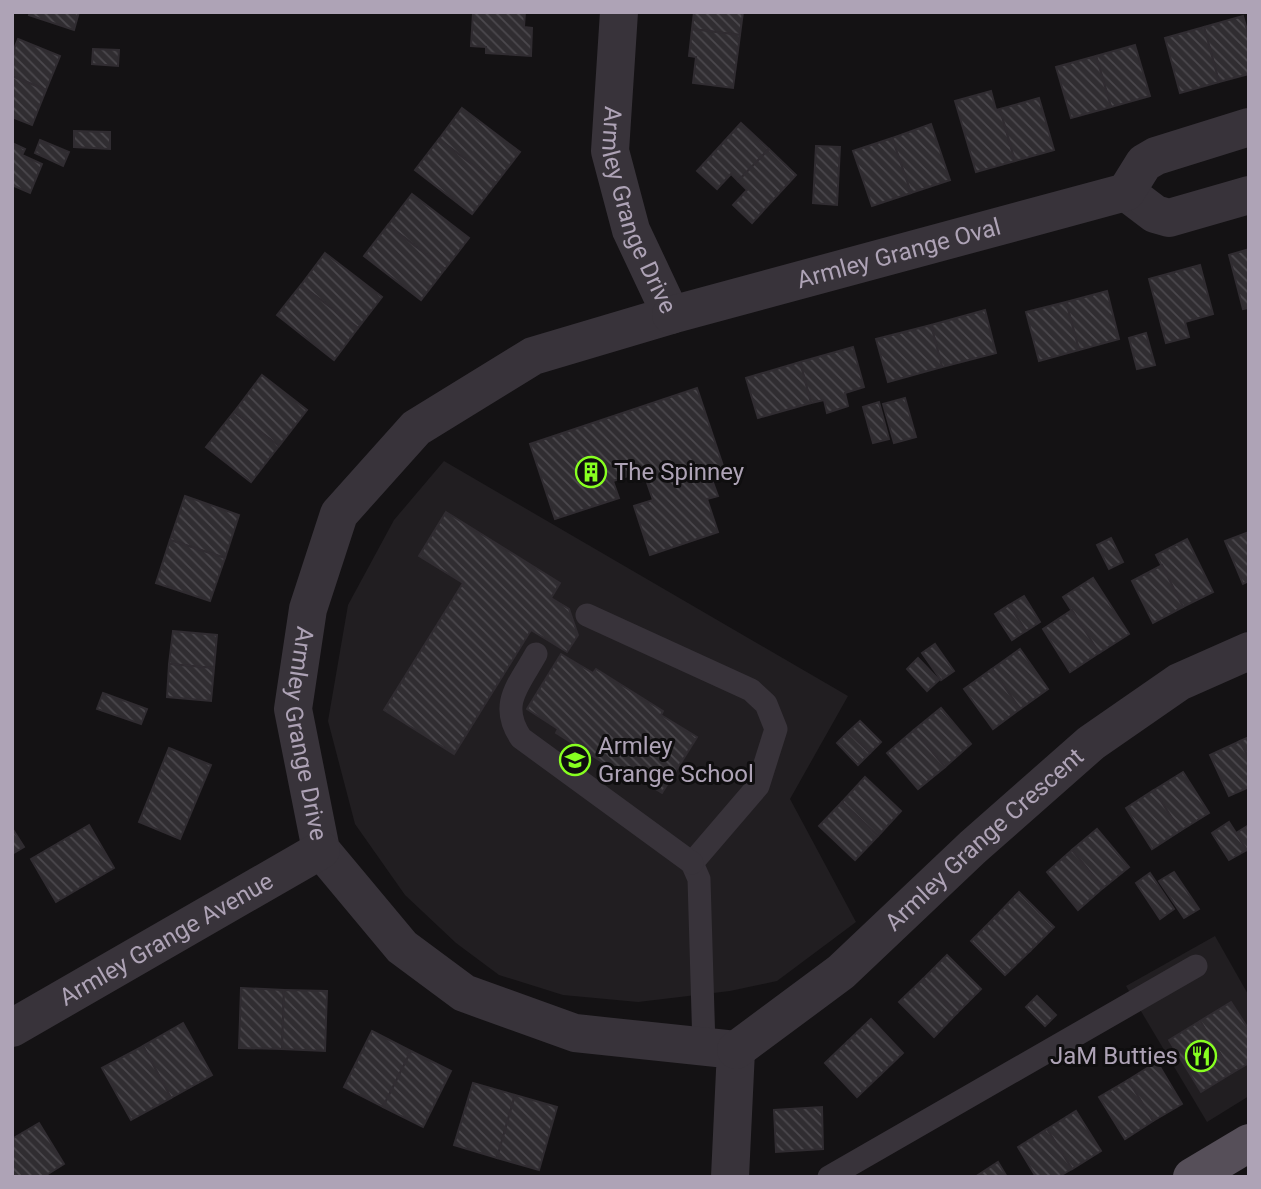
<svg xmlns="http://www.w3.org/2000/svg" width="1261" height="1189" font-family="Roboto,sans-serif">
<style>
.built{fill:#211e21}
.building{fill:url(#building-back-hatch);stroke:#302c31;stroke-width:2}
.lines{fill:none;stroke-linecap:round;stroke-linejoin:round}
.service{stroke:#38333a;stroke-width:23}
.minor{stroke:#38333a;stroke-width:38}
.primary{stroke:#564f59;stroke-width:38}
.labels{text-anchor:middle;stroke-width:6;stroke-linejoin:round;paint-order:stroke}
.street-label{font-size:24px;fill:#aea3b6;stroke:#0f0e0f}
.poi-label{font-size:24px;fill:#aea3b6;stroke:#0f0e0f;text-anchor:start}
</style>
<defs>
<pattern id="building-back-hatch" width="6" height="6" patternUnits="userSpaceOnUse" patternTransform="scale(1.75)"><rect width="6" height="6" fill="#302d31"/><path d="M-1 5l2 2M0 0l6 6M5-1l2 2" fill="none" stroke="#4b484d"/></pattern>
</defs>
<rect width="100%" height="100%" fill="#141214"/>
<g class="built">
<path d="M444,461L848,696L790,799L856,922L777,981L730,991L638,1002L563,995L499,975L456,943L405,895L355,824L328,721L348,605L394,520Z"/>
<path d="M1215,936L1249,996V1096L1207,1122L1126,986Z"/>
</g>
<g class="building">
<path d="M30,12H79L74,30L29,15Z"/>
<path d="M489,12H525L524,27L532,28L531,56L486,53V47L471,46L473,13Z"/>
<path d="M694,12H743L740,35L692,29Z"/>
<path d="M1243,16L1249,37V74L1219,82L1204,27Z"/>
<path d="M1204,27L1219,82L1180,93L1165,38Z"/>
<path d="M692,29L740,35L733,88L693,83L696,57L689,56Z"/>
<path d="M18,39L60,56L46,90L12,76V54Z"/>
<path d="M1135,45L1150,96L1111,107L1096,56Z"/>
<path d="M93,49L119,50L118,66L92,64Z"/>
<path d="M1096,56L1111,107L1071,118L1056,67Z"/>
<path d="M12,76L46,90L32,125L12,117Z"/>
<path d="M991,91L996,110L1000,109L1015,161L976,172L955,101Z"/>
<path d="M1039,98L1054,150L1015,161L1000,109Z"/>
<path d="M462,108L520,152L496,183L439,139Z"/>
<path d="M741,123L769,149L738,181L731,174L717,189L697,171Z"/>
<path d="M931,124L950,180L911,193L892,138Z"/>
<path d="M74,131L110,132V149L74,147Z"/>
<path d="M892,138L911,193L872,206L853,151Z"/>
<path d="M439,139L496,183L472,214L415,170Z"/>
<path d="M40,140L69,152L63,166L35,153Z"/>
<path d="M12,143L25,149L22,155L42,164L30,193L12,185Z"/>
<path d="M816,146L840,147L837,205L813,203Z"/>
<path d="M769,149L796,175L752,223L733,205L747,190L738,181Z"/>
<path d="M412,194L469,238L445,269L388,225Z"/>
<path d="M388,225L445,269L421,300L364,256Z"/>
<path d="M1249,249V308L1243,309L1229,255Z"/>
<path d="M325,253L382,297L358,328L301,285Z"/>
<path d="M1200,265L1213,314L1185,322L1189,337L1166,343L1149,279Z"/>
<path d="M301,285L358,328L334,360L277,315Z"/>
<path d="M1107,291L1119,339L1079,350L1066,302Z"/>
<path d="M1066,302L1079,350L1039,361L1026,312Z"/>
<path d="M985,310L996,353L942,367L931,325Z"/>
<path d="M931,325L942,367L888,382L876,339Z"/>
<path d="M1146,333L1155,365L1137,369L1129,338Z"/>
<path d="M853,347L864,387L845,393L848,406L827,413L824,400L811,403L800,362Z"/>
<path d="M800,362L811,403L758,418L746,378Z"/>
<path d="M262,375L307,410L279,446L234,412Z"/>
<path d="M697,388L725,472L711,477L718,496L707,499L718,532L650,555L634,506L653,500L643,471L613,481L619,498L555,519L530,444Z"/>
<path d="M905,398L916,437L894,443L883,404Z"/>
<path d="M879,402L889,439L873,443L863,407Z"/>
<path d="M234,412L279,446L251,482L206,447Z"/>
<path d="M185,496L239,515L225,558L170,540Z"/>
<path d="M446,512L560,583L551,598L569,609L578,635L567,652L531,630L454,754L384,710L463,583L419,556Z"/>
<path d="M1249,532V581L1243,584L1225,541Z"/>
<path d="M1111,538L1123,562L1109,569L1097,545Z"/>
<path d="M1187,539L1213,592L1183,607L1156,555Z"/>
<path d="M170,540L225,558L210,601L156,583Z"/>
<path d="M1162,565L1183,607L1153,623L1132,581Z"/>
<path d="M1093,578L1129,634L1099,653L1063,597Z"/>
<path d="M1024,596L1040,622L1026,631L1009,605Z"/>
<path d="M1009,605L1026,631L1012,640L995,614Z"/>
<path d="M1072,610L1099,653L1070,672L1043,629Z"/>
<path d="M173,631L217,635L214,668L169,664Z"/>
<path d="M935,644L954,671L941,680L922,653Z"/>
<path d="M1020,649L1048,689L1020,709L992,669Z"/>
<path d="M561,654L593,673L596,669L663,711L661,715L697,737L662,793L626,771L623,775L556,733L558,729L527,709Z"/>
<path d="M918,658L939,680L927,691L907,669Z"/>
<path d="M169,664L214,668L211,701L167,697Z"/>
<path d="M992,669L1020,709L993,729L964,689Z"/>
<path d="M103,693L147,709L141,724L97,709Z"/>
<path d="M941,708L971,744L945,767L914,730Z"/>
<path d="M860,721L881,742L870,753L848,732Z"/>
<path d="M914,730L945,767L918,789L887,753Z"/>
<path d="M848,732L870,753L858,765L837,743Z"/>
<path d="M1249,737V759L1240,741Z"/>
<path d="M1240,741L1249,759V787L1229,796L1210,755Z"/>
<path d="M169,748L211,765L180,839L139,822Z"/>
<path d="M1183,772L1209,813L1180,831L1154,790Z"/>
<path d="M865,777L901,811L878,836L842,802Z"/>
<path d="M1154,790L1180,831L1152,849L1126,808Z"/>
<path d="M842,802L878,836L855,860L819,826Z"/>
<path d="M1229,822L1247,850L1229,860L1212,833Z"/>
<path d="M89,825L114,868L56,902L31,859Z"/>
<path d="M1249,825V853L1236,833Z"/>
<path d="M12,828L24,847L12,854Z"/>
<path d="M1097,829L1129,867L1103,888L1072,850Z"/>
<path d="M1072,850L1103,888L1078,910L1047,872Z"/>
<path d="M1174,872L1199,909L1184,918L1159,881Z"/>
<path d="M1150,873L1174,909L1160,919L1136,883Z"/>
<path d="M1019,892L1054,927L1030,951L995,917Z"/>
<path d="M995,917L1030,951L1005,975L971,941Z"/>
<path d="M947,955L981,989L957,1013L923,979Z"/>
<path d="M923,979L957,1013L934,1037L899,1002Z"/>
<path d="M241,988L284,990L282,1049L239,1048Z"/>
<path d="M284,990L327,991L325,1051L282,1049Z"/>
<path d="M1037,996L1056,1015L1045,1026L1026,1007Z"/>
<path d="M1231,1002L1249,1030V1063L1232,1073L1200,1021Z"/>
<path d="M871,1019L903,1053L880,1075L848,1041Z"/>
<path d="M1200,1021L1232,1073L1201,1092L1169,1040Z"/>
<path d="M183,1023L212,1075L171,1098L143,1046Z"/>
<path d="M372,1031L411,1051L383,1107L344,1087Z"/>
<path d="M848,1041L880,1075L857,1097L825,1063Z"/>
<path d="M143,1046L171,1098L131,1120L102,1068Z"/>
<path d="M411,1051L451,1071L423,1127L383,1107Z"/>
<path d="M1157,1062L1182,1104L1153,1121L1128,1080Z"/>
<path d="M1128,1080L1153,1121L1125,1139L1099,1097Z"/>
<path d="M473,1083L515,1095L497,1158L454,1145Z"/>
<path d="M515,1095L557,1107L539,1170L497,1158Z"/>
<path d="M822,1107L823,1149L776,1152L774,1110Z"/>
<path d="M1076,1111L1101,1151L1072,1169L1047,1129Z"/>
<path d="M39,1123L64,1164L43,1177H12V1139Z"/>
<path d="M1047,1129L1072,1169L1058,1177H1036L1018,1147Z"/>
<path d="M998,1162L1007,1177H975Z"/>
</g>
<g class="lines">
<g class="service">
<path d="M587,615L751,690L766,704L776,729L758,786L692,863L699,879L704,1047"/>
<path d="M536,654C519,685 498,704 521,738L692,863"/>
<path d="M829,1177L1196,966"/>
</g>
<g class="minor">
<path id="s1" d="M619,12L610,151L631,230L671,315L533,356L416,428L339,514L308,609L293,709L321,850L402,947L464,993L575,1033L736,1050L730,1177"/>
<path d="M1126,192L1155,214L1169,218L1249,195"/>
<path id="s2" d="M671,315L1126,192L1144,163L1156,156L1249,127"/>
<path id="s3" d="M12,1028L321,850"/>
<path id="s4" d="M736,1050L841,972L973,847L1091,743L1179,682L1249,651"/>
</g>
<path class="primary" d="M1192,1177L1249,1143"/>
</g>
<defs>
<g id="building-ring" transform="scale(1.575)"><circle r="9.5" fill="#0f0e0f" stroke="#87ff20" stroke-width="1.5"/><path d="M-4-6H4V6H1V3H-1V6H-4ZM-2.5-4.3h1.7v1.8h-1.7ZM.8-4.3h1.7v1.8H.8ZM-2.5-1h1.7V.8h-1.7ZM.8-1h1.7V.8H.8Z" fill="#87ff20"/></g>
<g id="school-ring" transform="scale(1.575)"><circle r="9.5" fill="#0f0e0f" stroke="#87ff20" stroke-width="1.5"/><path d="M0-5L7-2L0 1L-7-2ZM-4 1L0 2.5L4 1V4Q0 6-4 4Z" fill="#87ff20"/></g>
<g id="restaurant-ring" transform="scale(1.575)"><circle r="9.5" fill="#0f0e0f" stroke="#87ff20" stroke-width="1.5"/><path d="M-5-6h1v4h1v-4h1v4h1v-4h1v5L-1.5 .5V6h-2V.5L-5-1ZM5-6V6H3V1.5H1.5Q1.5-4 5-6Z" fill="#87ff20"/></g>
</defs>
<g fill-rule="evenodd">
<use href="#building-ring" x="591" y="472"/>
<use href="#school-ring" x="575" y="760"/>
<use href="#restaurant-ring" x="1201" y="1056"/>
</g>
<g class="labels">
<g class="street-label">
<text dy="8" stroke="none"><textPath href="#s1" startOffset="203">Armley Grange Drive</textPath></text>
<text dy="8" stroke="none"><textPath href="#s2" startOffset="236">Armley Grange Oval</textPath></text>
<text dy="8" stroke="none"><textPath href="#s1" startOffset="938">Armley Grange Drive</textPath></text>
<text dy="8" stroke="none"><textPath href="#s4" startOffset="326">Armley Grange Crescent</textPath></text>
<text dy="8" stroke="none"><textPath href="#s3" startOffset="178">Armley Grange Avenue</textPath></text>
</g>
<g class="poi-label">
<text x="614" y="480">The Spinney</text>
<text x="598" y="754">Armley<tspan x="598" dy="28">Grange School</tspan></text>
<text x="1178" y="1064" text-anchor="end">JaM Butties</text>
</g>
</g>
<rect width="1261" height="1189" fill="none" stroke="#aea3b6" stroke-width="28"/>
</svg>
